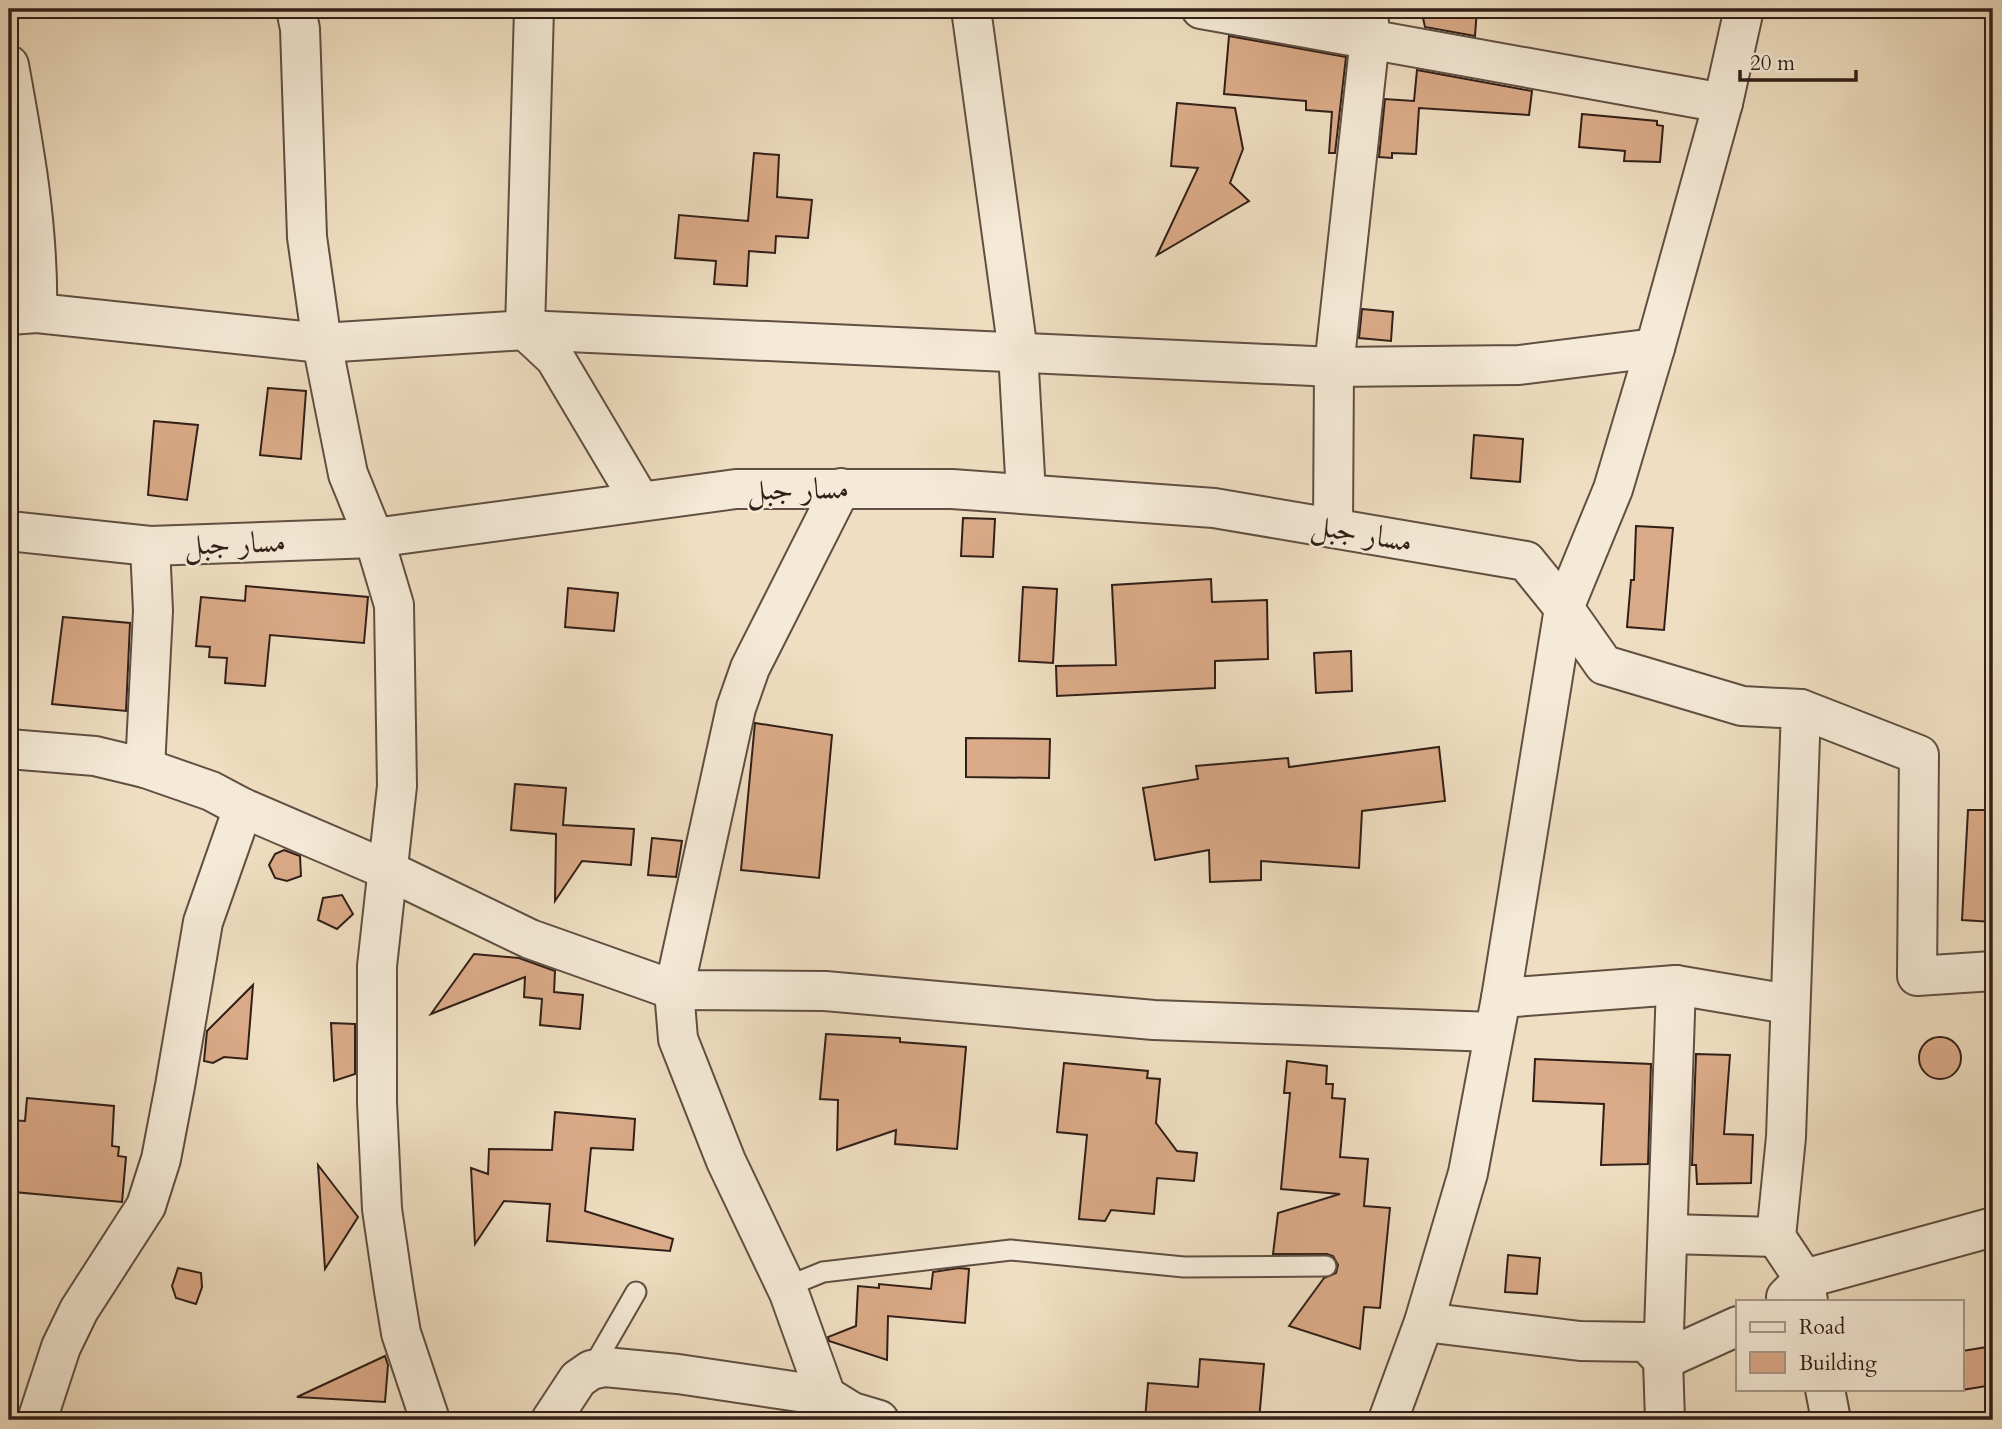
<svg xmlns="http://www.w3.org/2000/svg" width="2002" height="1429" font-family="Cardo,Amiri,serif">
<style>
.building{fill:#dbaa88;stroke:#311f18;stroke-width:2}
.lines{fill:none;stroke-linecap:round;stroke-linejoin:round}
.lane-casing{stroke:#604f42;stroke-width:23}
.street-casing{stroke:#604f42;stroke-width:42}
.lane{stroke:#f5ead7;stroke-width:19}
.street{stroke:#f5ead7;stroke-width:38}
.labels{text-anchor:middle;stroke-width:5;stroke-linejoin:round;paint-order:stroke}
.street-label{font-size:30px;fill:#311f18;stroke:#f5ead7}
</style>
<rect width="100%" height="100%" fill="#efdec1"/>
<filter id="stains"><feTurbulence type="fractalNoise" baseFrequency=".00286" numOctaves="4"/><feColorMatrix values="0 0 0 0 .2 0 0 0 0 .09 0 0 0 0 .02 0 0 0 .5 -.17"/></filter>
<radialGradient id="worn" r=".72"><stop offset=".6" stop-color="#630" stop-opacity="0"/><stop offset="1" stop-color="#630" stop-opacity=".3"/></radialGradient>
<g class="building">
<path d="M1421,9H1477L1475,36L1425,27Z"/>
<path d="M1229,36L1346,57L1335,153H1329L1332,112L1306,110V101L1224,94Z"/>
<path d="M1417,70L1532,91L1529,115L1419,108L1416,154L1392,153V158L1379,157L1385,99L1414,101Z"/>
<path d="M1177,103L1235,108L1243,149L1230,183L1249,201L1157,255L1198,168L1171,166Z"/>
<path d="M1582,114L1657,121V125L1663,126L1660,162L1624,161L1625,151L1579,147Z"/>
<path d="M754,153L779,155L777,197L812,200L808,238L776,236L775,253L749,251L747,286L714,284L716,261L675,258L679,215L748,221Z"/>
<path d="M1362,309L1393,312L1391,341L1359,338Z"/>
<path d="M268,388L306,391L301,459L260,455Z"/>
<path d="M154,421L198,425L187,500L148,495Z"/>
<path d="M1474,435L1523,439L1520,482L1471,478Z"/>
<path d="M963,518L995,519L993,557L961,556Z"/>
<path d="M1636,526L1673,528L1664,630L1627,627L1631,580H1634Z"/>
<path d="M1211,579L1212,602L1267,600L1268,659L1215,661V688L1057,696L1056,666L1116,665L1112,585Z"/>
<path d="M246,586L368,597L364,643L270,635L265,686L225,683L227,658L209,657L210,647L196,646L201,597L245,601Z"/>
<path d="M1023,587L1057,589L1053,663L1019,661Z"/>
<path d="M568,588L618,593L614,631L565,627Z"/>
<path d="M63,617L130,623L126,711L52,704Z"/>
<path d="M1351,651L1352,691L1316,693L1314,653Z"/>
<path d="M755,723L832,735L819,878L741,870Z"/>
<path d="M966,738L1050,739L1049,778L966,777Z"/>
<path d="M1439,747L1445,801L1362,811L1359,868L1261,861V880L1210,882L1209,850L1155,860L1143,788L1198,779L1196,766L1288,758L1289,767Z"/>
<path d="M515,784L566,788L563,825L634,829L631,865L582,861L555,901L556,834L511,830Z"/>
<path d="M1968,810H1993V922L1962,920Z"/>
<path d="M652,838L682,841L676,877L648,875Z"/>
<path d="M284,850L300,856L301,876L287,881L275,878L269,865L275,854Z"/>
<path d="M342,895L353,914L337,929L318,920L323,898Z"/>
<path d="M474,954L519,958L555,971L554,992L583,995L580,1029L540,1025L542,999L524,997L525,977L431,1014Z"/>
<path d="M253,985L247,1059L224,1057L213,1063L204,1061L207,1031Z"/>
<path d="M331,1023L355,1024V1074L334,1081Z"/>
<path d="M826,1034L900,1038V1042L966,1047L957,1149L895,1144L896,1130L837,1150L838,1100L820,1099Z"/>
<circle cx="1940" cy="1058" r="21"/>
<path d="M1696,1054L1730,1055L1724,1134L1753,1135L1751,1183L1697,1184L1696,1165H1692Z"/>
<path d="M1535,1059L1651,1064L1648,1164L1601,1165L1604,1104L1533,1101Z"/>
<path d="M1287,1061L1327,1066L1326,1084H1333L1332,1098L1345,1099L1340,1157L1368,1159L1364,1206L1390,1208L1380,1308L1364,1307L1360,1349L1289,1326L1324,1278L1336,1273L1338,1265L1333,1256L1327,1254H1273L1278,1213L1340,1194L1281,1189L1290,1093H1284Z"/>
<path d="M1064,1063L1148,1071L1147,1078L1160,1079L1156,1123L1177,1151L1197,1153L1194,1181L1157,1178L1154,1214L1111,1210L1105,1221L1079,1219L1087,1135L1057,1132Z"/>
<path d="M27,1098L114,1106L112,1146L119,1147L118,1156L126,1157L122,1202L14,1192L15,1180H9V1120L25,1121Z"/>
<path d="M555,1112L635,1119L633,1150L591,1148L585,1211L673,1239L670,1251L547,1241L550,1204L504,1201L475,1244L471,1168L488,1174L489,1149L552,1150Z"/>
<path d="M318,1165L358,1217L325,1269Z"/>
<path d="M1508,1255L1540,1258L1537,1294L1505,1292Z"/>
<path d="M178,1268L201,1273L202,1287L196,1304L176,1298L172,1286Z"/>
<path d="M959,1268L969,1269L965,1323L888,1316L887,1360L829,1341L828,1337L856,1326L858,1286L879,1288V1284L931,1289L933,1272Z"/>
<path d="M1993,1346V1385L1962,1390V1351Z"/>
<path d="M385,1356L388,1365L385,1402L297,1397Z"/>
<path d="M1200,1359L1264,1364L1259,1420H1145L1148,1383L1198,1387Z"/>
</g>
<g class="lines">
<g class="lane-casing">
<g id="lane">
<path d="M786,1287L823,1272L1011,1250L1184,1267L1326,1266"/>
<path d="M591,1370L636,1292"/>
</g>
</g>
<g class="street-casing">
<g id="street">
<path d="M296,9L300,29L307,237L322,343L348,474L374,538L394,605L397,786L377,966V1103L382,1209L394,1291L401,1333L430,1420"/>
<path d="M534,9L525,330L555,358L640,501"/>
<path d="M971,9L1018,352L1026,494"/>
<path d="M1201,9L1723,103"/>
<path d="M9,65C24,147 39,229 37,313"/>
<path d="M9,315L37,313L322,343L525,330L1334,367L1519,365L1655,348"/>
<path d="M1333,528L1334,367L1370,38L1368,9"/>
<path d="M9,531L150,546L374,538L736,489H952L1214,508L1526,561L1564,608L1604,665L1742,706L1801,709L1919,755L1917,976L1993,971"/>
<path d="M1801,709L1786,1137L1776,1237L1804,1279L1808,1301"/>
<path d="M9,749L95,756L145,768L211,791L243,808L385,869L530,939L674,990L825,991L1154,1020L1494,1032"/>
<path d="M145,768L153,611L150,546"/>
<path d="M1501,998L1676,985L1788,1004"/>
<path d="M1669,1234L1776,1237"/>
<path d="M1786,1297L1804,1279L1993,1227"/>
<path d="M1424,1322L1580,1341L1646,1342L1663,1360L1738,1326"/>
<path d="M1825,1389L1831,1420"/>
<path d="M826,1396L789,1293L726,1161L678,1039L674,990L736,708L750,668L841,488"/>
<path d="M37,1420L61,1347L79,1310L146,1206L161,1159L175,1086L203,922L243,808"/>
<path d="M551,1420L578,1379L591,1370L605,1367L678,1374L826,1396L852,1412L879,1420"/>
<path d="M1388,1420L1424,1322L1468,1173L1501,998L1564,608L1613,489L1655,348L1723,103L1744,9"/>
<path d="M1665,1420L1663,1360L1676,985"/>
</g>
</g>
<use href="#lane" class="lane"/>
<use href="#street" class="street"/>
</g>
<g class="labels">
<g class="street-label">
<text transform="translate(798 489) rotate(-1)" y="10">مسار جبل</text>
<text transform="translate(1362 533) rotate(10)" y="10">مسار جبل</text>
<text transform="translate(235 543) rotate(-2)" y="10">مسار جبل</text>
</g>
</g>
<rect width="2002" height="1429" fill="none" stroke="#efdec1" stroke-width="35"/>
<rect x="10" y="10" width="1981" height="1408" fill="none" stroke="#311f18" stroke-width="3.5"/>
<rect x="18" y="18" width="1967" height="1394" fill="none" stroke="#311f18" stroke-width="2"/>
<rect x="1736" y="1300" width="228" height="91" fill="#f5ead7" stroke="#a7998b" stroke-width="2"/>
<rect x="1750" y="1322" width="35" height="10" fill="#f5ead7" stroke="#a7998b" stroke-width="2"/>
<text x="1799" y="1334" font-size="21" fill="#311f18">Road</text>
<rect x="1750" y="1352" width="35" height="21" fill="#dbaa88" stroke="#a7998b" stroke-width="2"/>
<text x="1799" y="1370" font-size="21" fill="#311f18">Building</text>
<path d="M1740 70v10h116v-10" fill="none" stroke="#311f18" stroke-width="3.5"/>
<text x="1750" y="70" font-size="21" fill="#311f18" stroke="#f5ead7" stroke-width="5" paint-order="stroke">20 m</text>
<rect width="100%" height="100%" filter="url(#stains)"/>
<rect width="100%" height="100%" fill="url(#worn)"/>
</svg>
